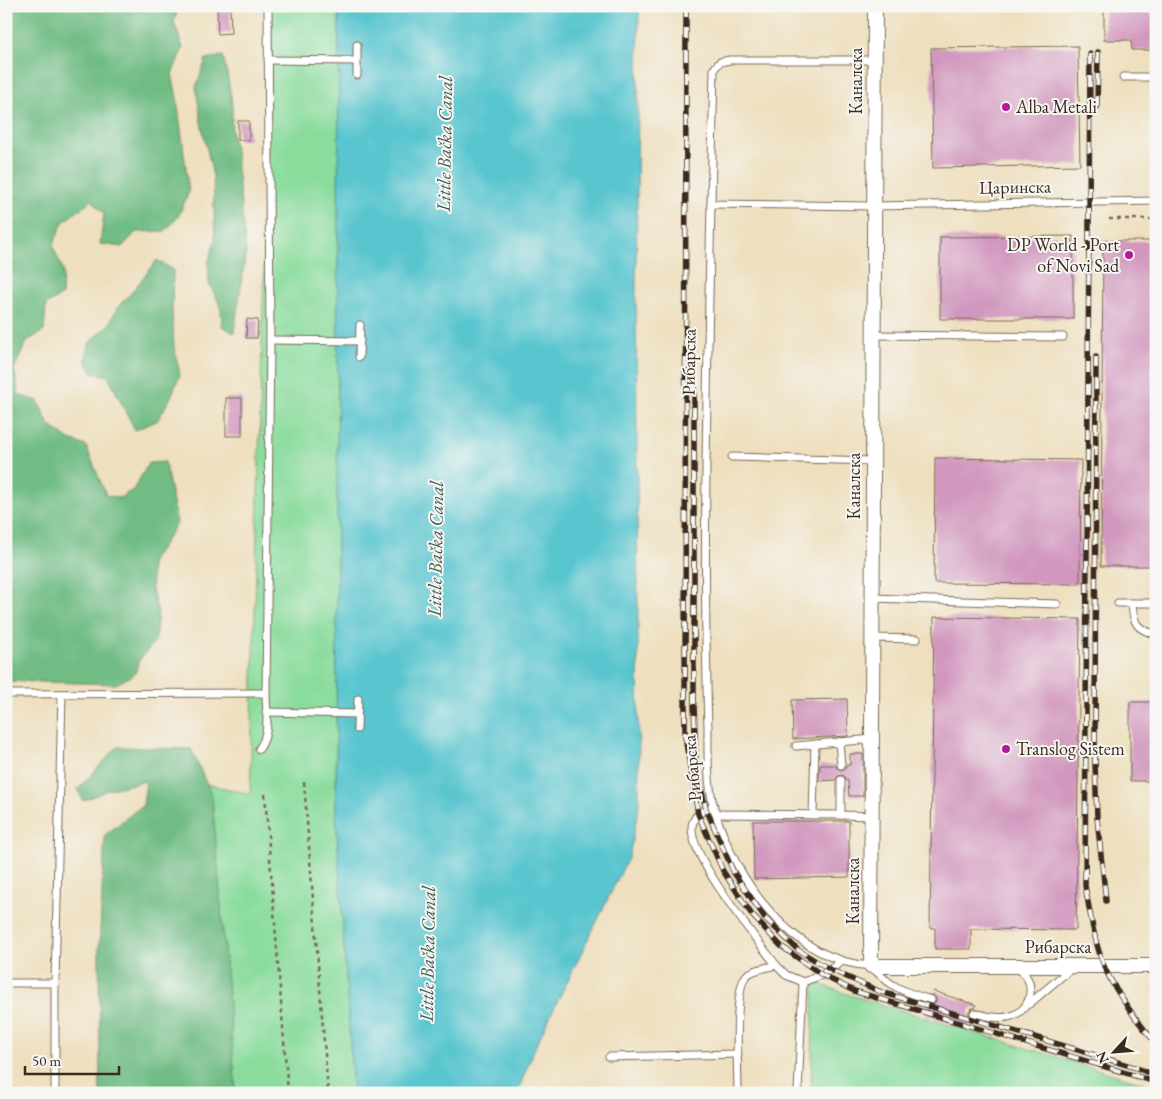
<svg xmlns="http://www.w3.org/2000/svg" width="1162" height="1099" font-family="'EB Garamond',serif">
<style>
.green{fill:#8adc9d;stroke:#62835e}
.forest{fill:#6fbc84;stroke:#557351}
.water{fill:#58c5cf;stroke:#4a7876}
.building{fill:#d197be}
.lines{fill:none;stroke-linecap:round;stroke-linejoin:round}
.lane-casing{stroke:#7a6956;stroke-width:9}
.street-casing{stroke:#7a6956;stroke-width:16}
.path{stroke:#7a6956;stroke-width:2.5;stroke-dasharray:4 4;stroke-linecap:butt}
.lane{stroke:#fff;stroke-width:7}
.street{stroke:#fff;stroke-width:14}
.rail-casing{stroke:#3b2a1e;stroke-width:5.5}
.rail{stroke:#f6f6f2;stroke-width:4;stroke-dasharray:11;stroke-linecap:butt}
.poi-dot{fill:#b5179e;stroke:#f6f6f2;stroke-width:2}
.labels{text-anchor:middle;stroke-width:4;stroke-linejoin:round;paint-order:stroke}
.street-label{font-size:18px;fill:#3b2a1e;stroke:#f6f6f2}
.poi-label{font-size:18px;fill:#3b2a1e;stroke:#f6f6f2;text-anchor:start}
.water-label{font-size:19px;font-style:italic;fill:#445853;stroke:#f6f6f2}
</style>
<rect width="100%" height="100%" fill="#f6f6f2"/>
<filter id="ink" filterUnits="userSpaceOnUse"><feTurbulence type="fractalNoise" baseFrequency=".02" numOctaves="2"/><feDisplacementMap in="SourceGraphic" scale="10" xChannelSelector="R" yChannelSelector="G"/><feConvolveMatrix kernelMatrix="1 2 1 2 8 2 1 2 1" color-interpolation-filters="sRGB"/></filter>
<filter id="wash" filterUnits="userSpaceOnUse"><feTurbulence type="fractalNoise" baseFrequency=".0096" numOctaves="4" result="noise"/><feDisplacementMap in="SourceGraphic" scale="20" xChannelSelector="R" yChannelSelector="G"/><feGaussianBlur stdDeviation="1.12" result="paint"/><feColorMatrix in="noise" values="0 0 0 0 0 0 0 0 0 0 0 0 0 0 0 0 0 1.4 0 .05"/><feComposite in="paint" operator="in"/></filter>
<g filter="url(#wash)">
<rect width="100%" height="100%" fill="#eedfbe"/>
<g class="green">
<path d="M271,6H339L336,813L353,1093H236L212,797L207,784L250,794Z"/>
<path d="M814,982L850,995L1156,1087V1093H811Z"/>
</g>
<g class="forest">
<path d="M6,6H179L174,22L183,48L172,74L177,98L189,192L178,217L165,231L136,232L122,247L100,244L104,214L92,200L63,222L53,246L63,270L62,295L46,305L44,331L27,341L14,369L19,395L38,401L49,425L70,440L86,446L106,495L119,498L133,490L149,463L165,462L177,523L151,563L152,590L158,613L155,642L139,660L135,674L116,684L6,681Z"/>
<path d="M223,56C227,72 230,87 232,104C233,121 229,130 235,148L246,252L234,333L222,326L221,310L218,301L209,284L208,263L215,240L213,176L201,122L196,87L206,59Z"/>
<path d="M157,260L173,270L172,309L174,346L180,375L170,399L157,421L135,430L108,376L93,373L85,360L90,342L109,325L117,308L132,292Z"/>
<path d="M117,747L191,749L212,796L236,1093H100L99,949L105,835L143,805L146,781L107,790L83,801L78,789Z"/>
</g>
<path class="water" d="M339,6H639L636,285L639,806L629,856L537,1043L517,1093H353L336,813Z"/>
<g id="blocks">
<g class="building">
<path d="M217,6H230L231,33L218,34Z"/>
<path d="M1104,6H1156V50H1132L1131,40H1104Z"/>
<path d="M1078,46L1080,165L933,168L931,48Z"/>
<rect x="238" y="121" width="11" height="19"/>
<path d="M1073,236V319H940V237Z"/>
<path d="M1103,241H1156V566H1101Z"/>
<path d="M247,319L258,320L257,338H246Z"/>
<rect x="226" y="398" width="16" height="38"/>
<path d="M935,458L1081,460L1080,584L934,583Z"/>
<path d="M934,617L1080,619L1076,930L971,929V949H935V928H930Z"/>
<path d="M847,699L848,736L793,739L792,700Z"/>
<rect x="1130" y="702" width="26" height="79"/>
<path d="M850,754H863V796H849L848,780H846L843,775L838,776L836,780L819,781L820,765H836L837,768L842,770L846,768V765H850Z"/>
<path d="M753,821H849V877L754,879Z"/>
<path d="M933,991L976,1005L975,1008H972L969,1011V1015L972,1018L969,1028L926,1015L929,1005H933L936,1002V998L932,995Z"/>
</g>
</g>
</g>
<g filter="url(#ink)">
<use href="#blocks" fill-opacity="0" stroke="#7a6956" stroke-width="1"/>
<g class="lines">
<g class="lane-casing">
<g id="lane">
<path d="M268,60L357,61"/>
<path d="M875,60H730L720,62L714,69L711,204L874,206L1156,201"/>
<path d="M357,75V45"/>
<path d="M1123,77H1156"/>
<path d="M711,204C708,349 704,494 706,640C707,669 707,699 708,728C708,754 707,783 714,808C734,880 792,961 871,966C890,987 904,992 931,1000"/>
<path d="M874,335L1063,337"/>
<path d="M270,340L360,341"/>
<path d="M359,357L360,325"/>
<path d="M732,457L873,461"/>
<path d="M872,598L1057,604"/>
<path d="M1118,603H1156"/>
<path d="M1132,603C1133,622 1136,630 1156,634"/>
<path d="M872,638L917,639"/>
<path d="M6,694L266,693"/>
<path d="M266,712L357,714"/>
<path d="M357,729L358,699"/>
<path d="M839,742L841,765"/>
<path d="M796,746L872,739"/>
<path d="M259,749C271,732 266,712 266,693L270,340L268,6"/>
<path d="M841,780V815L872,816"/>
<path d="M714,806C705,810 697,812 693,822C682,849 758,941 776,965L786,975L803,982L822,975L841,962"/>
<path d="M716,814L841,815"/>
<path d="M813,815L815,744"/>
<path d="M6,983H55"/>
<path d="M1029,1004L1068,971L1073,969"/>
<path d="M974,1013C987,1016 1004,1021 1016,1014C1034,1005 1035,978 1018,969"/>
<path d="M609,1057L738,1054"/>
<path d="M55,1093V983L62,694"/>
<path d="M738,1093C738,1072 733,986 747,975C754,969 767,968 776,965"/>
<path d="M798,1093L803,982"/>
</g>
</g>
<g class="street-casing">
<path id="street" d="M875,6L871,966H1156"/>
</g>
<g class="path">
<path d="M1109,219H1156"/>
<path d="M304,782L328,1093"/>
<path d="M265,794L288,1093"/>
</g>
<use href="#lane" class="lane"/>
<use href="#street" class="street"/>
<g class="rail-casing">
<g id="rail">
<path d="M686,6L685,737L698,814L723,871L752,915L781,946L822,975L854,991L1156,1082"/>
<path d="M1090,54L1085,886C1090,912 1094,941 1104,966C1114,990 1138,1023 1156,1043"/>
<path d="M1097,107L1098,52"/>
<path d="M1096,357L1095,763L1097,818L1106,901"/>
<path d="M694,363V704L696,767L706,809L734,873L765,918L798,950L831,970L881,992L1078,1050L1137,1068L1153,1075"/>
</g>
</g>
<use href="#rail" class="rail"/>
</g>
</g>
<g class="poi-dot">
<circle cx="1006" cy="107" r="5"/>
<circle cx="1129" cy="255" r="5"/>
<circle cx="1006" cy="749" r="5"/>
</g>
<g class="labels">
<g class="street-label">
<text transform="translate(856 81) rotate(-90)" y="6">Каналска</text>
<text transform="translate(1015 187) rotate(-1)" y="6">Царинска</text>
<text transform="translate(689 362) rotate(-89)" y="6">Рибарска</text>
<text transform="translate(854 486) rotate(-90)" y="6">Каналска</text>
<text transform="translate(692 768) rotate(-95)" y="6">Рибарска</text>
<text transform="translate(853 891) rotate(-90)" y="6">Каналска</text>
<text x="1058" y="953">Рибарска</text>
</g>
<g class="poi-label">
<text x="1016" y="113">Alba Metali</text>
<text x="1119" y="251" text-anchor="end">DP World - Port<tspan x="1119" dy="21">of Novi Sad</tspan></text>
<text x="1016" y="755">Translog Sistem</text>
</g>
<g class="water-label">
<text transform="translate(444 144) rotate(-89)" y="7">Little Bačka Canal</text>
<text transform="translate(435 549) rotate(-89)" y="7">Little Bačka Canal</text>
<text transform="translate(427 954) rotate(-89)" y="7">Little Bačka Canal</text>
</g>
</g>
<rect width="1162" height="1099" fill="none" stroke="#f6f6f2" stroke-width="25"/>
<g transform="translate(1114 1052) rotate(244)" stroke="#f6f6f2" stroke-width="4" paint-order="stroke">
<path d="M0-4L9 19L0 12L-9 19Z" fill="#3b2a1e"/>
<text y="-8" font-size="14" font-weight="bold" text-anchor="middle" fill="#3b2a1e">N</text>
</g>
<path d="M25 1066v8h94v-8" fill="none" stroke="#3b2a1e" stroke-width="2.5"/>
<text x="32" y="1066" font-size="15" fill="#3b2a1e" stroke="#f6f6f2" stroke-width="4" paint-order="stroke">50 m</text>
</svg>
